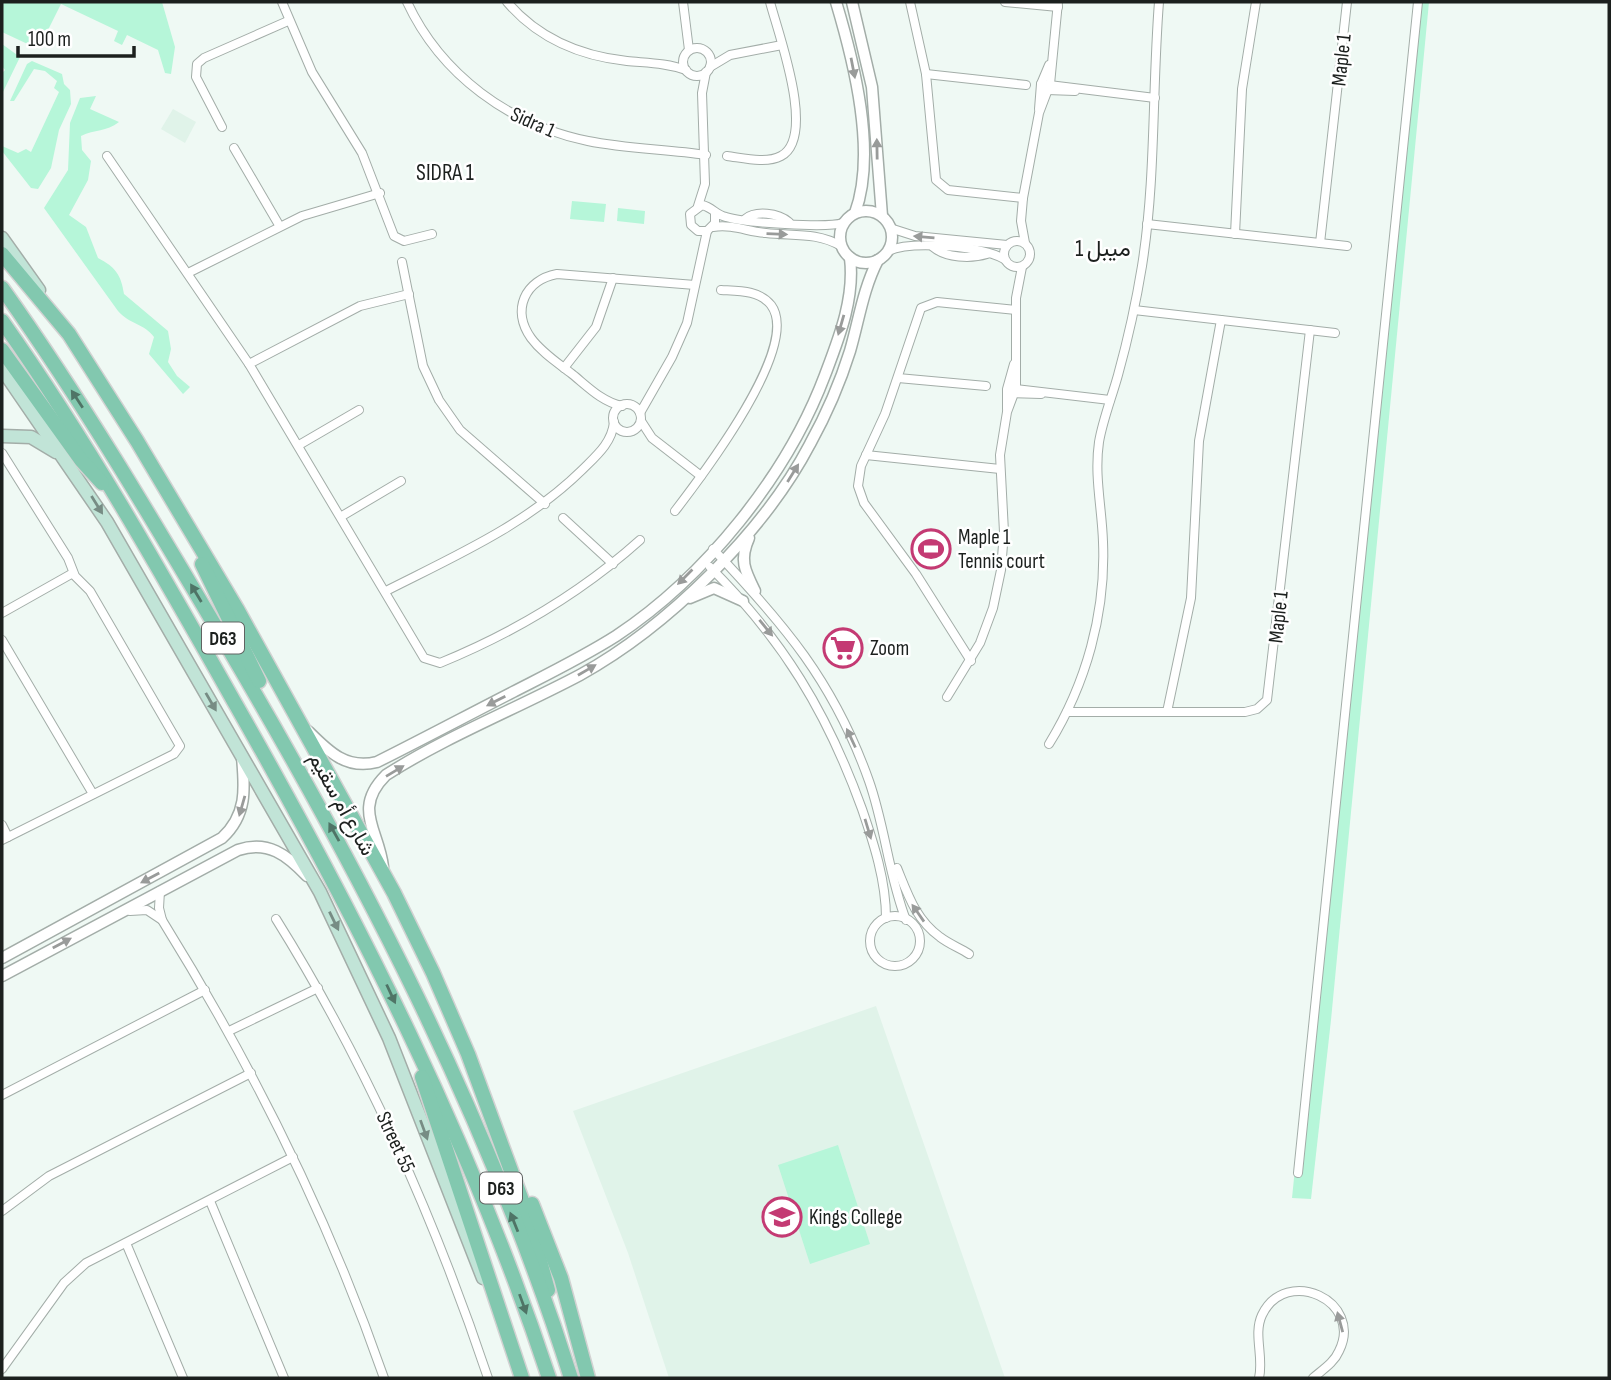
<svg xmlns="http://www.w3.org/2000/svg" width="1611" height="1380" font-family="'Sofia Sans Condensed',Vazirmatn,sans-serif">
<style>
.built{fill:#e0f3e9}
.green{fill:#b6f6d9}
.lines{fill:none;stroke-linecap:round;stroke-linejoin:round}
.minor-casing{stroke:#a3ada8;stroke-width:10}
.tertiary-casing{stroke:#a3ada8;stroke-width:13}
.secondary-casing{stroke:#a3ada8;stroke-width:15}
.primary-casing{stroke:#d2d2d2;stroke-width:17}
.minor{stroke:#fff;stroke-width:8}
.tertiary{stroke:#fff;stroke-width:10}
.secondary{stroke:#c1e4d7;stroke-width:12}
.primary{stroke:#82c8af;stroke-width:14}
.oneway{fill:#999b9a}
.oneway2{fill:#4f7466}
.oneway3{fill:#778c84}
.labels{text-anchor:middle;stroke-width:5;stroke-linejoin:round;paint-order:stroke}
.shield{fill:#fff;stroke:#606362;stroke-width:2}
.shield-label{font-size:19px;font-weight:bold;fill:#1c201e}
.street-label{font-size:21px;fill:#1c201e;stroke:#fff}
.poi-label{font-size:21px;fill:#1c201e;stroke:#fff;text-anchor:start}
.neighbourhood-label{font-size:23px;fill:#1c201e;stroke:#fff}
</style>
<rect width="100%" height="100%" fill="#eff9f4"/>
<g class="built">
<path d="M173,109L196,122L185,143L161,129Z"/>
<path d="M876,1006L1005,1378H669L628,1253L573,1111Z"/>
</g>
<g class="green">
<path d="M2,2H162L175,47L171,74L165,73L158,50L127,35L122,45L114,41L118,31L61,4L44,38L34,47L2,32Z"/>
<path d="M1414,2H1429L1331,1020L1311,1199L1292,1198Z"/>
<path d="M2,44L20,57L2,94V73L5,70L2,66Z"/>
<path d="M32,61L62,74L64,84L70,90L71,104L59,130L51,168L38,189L31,188L2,151V146L18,153L26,149L31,152L59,92L54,88L57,81L45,71L34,69L14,101H10L27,64Z"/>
<path d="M96,96L90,109L119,122C106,132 95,129 81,136L82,150L91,161L88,180L69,215L86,227L98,258C115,267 121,274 124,294L168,331L171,349L168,362L177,376L190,387L183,394L149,354L154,337C145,324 129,324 118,311L44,208L68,170L70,123L80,98Z"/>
<path d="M572,201L606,204L604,222L570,219Z"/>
<path d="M618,208L645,211L644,224L617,221Z"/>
<path d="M928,534L945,556L935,564L918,541Z"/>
<path d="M838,1145L870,1244L810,1264L778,1165Z"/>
</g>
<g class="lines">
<g class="minor-casing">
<g id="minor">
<path d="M282,2L312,72L362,153L394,236L404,241L432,234"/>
<path d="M407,2C441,75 510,125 588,141C627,149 667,149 706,155"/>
<path d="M507,2C538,38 580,56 627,61C647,63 667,63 686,70"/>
<path d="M683,2L689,50"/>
<path d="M910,2L926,74L936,180L948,190L1023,198"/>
<path d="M1005,2L1058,7"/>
<circle cx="697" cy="62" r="14"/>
<path d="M710,67L730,55L782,45"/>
<path d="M926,74L1026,85"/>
<path d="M1041,84L1155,98"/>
<path d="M1047,90L1075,91"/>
<path d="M1039,109L1041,84L1049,65"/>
<path d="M222,127L196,77L197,64L204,58L288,21"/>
<path d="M234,148L279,225"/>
<path d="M107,156L249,364L424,658L440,663C513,633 582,592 640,540"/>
<path d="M727,156C743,158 766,164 781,156C817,137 778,33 770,2"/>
<path d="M698,206L705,184L702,93L706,72"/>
<path d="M715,214V223L707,231H698L691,225L690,214L702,205C712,207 716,215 726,217C745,223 826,228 843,223"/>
<path d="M745,219C756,210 778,213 789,222"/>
<path d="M1147,224L1347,246"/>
<path d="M713,227C734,224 748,232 766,233C793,236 817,232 841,246"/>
<path d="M890,228L915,236L1007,245"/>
<path d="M1235,234L1242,89L1256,2"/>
<circle cx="1017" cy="254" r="13"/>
<path d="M1025,243L1021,221L1023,198L1039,113L1050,84L1058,2"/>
<path d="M1320,243L1347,2"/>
<path d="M933,247C946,258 971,259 987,254"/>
<path d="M888,251C912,240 981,246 1004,259"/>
<path d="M402,262L423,366L439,400L460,430L545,504"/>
<path d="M190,272L302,216L380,193"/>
<path d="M1134,310L1335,333"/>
<path d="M249,364L360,306L409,294"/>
<path d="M564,368L596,327L613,278"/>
<path d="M898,378L986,386"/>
<path d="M1008,388L1110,400"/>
<path d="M1012,393L1041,394"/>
<circle cx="627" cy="418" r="14"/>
<path d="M622,406C602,402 587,386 572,374C558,363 542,353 531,338C511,310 525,280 557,274L695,285"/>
<path d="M1007,409V389L1014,364"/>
<path d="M640,413L672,357L687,323L707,231"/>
<path d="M641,421L652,438L701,476"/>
<path d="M299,445L359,410"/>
<path d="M2,453L68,558L75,576L90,591L180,746L174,754L2,840"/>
<path d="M866,455L1000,469"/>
<path d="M675,511C701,477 802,346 771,305C759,290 738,291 721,290"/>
<path d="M342,516L401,481"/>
<path d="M563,518L613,564"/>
<path d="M713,549C784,624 834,682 869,781C885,826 889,877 906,920"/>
<path d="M710,567C783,640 827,712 862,809C874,844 886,881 886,918"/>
<path d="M386,591C455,556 526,525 582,470C596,456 612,443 614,422"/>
<path d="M2,613L73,573"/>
<path d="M2,640L93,794"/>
<path d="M971,661L916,574L864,503L858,486L861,466L885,414L921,308L937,302L1016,310"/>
<path d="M947,697L980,643L993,608L1001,570L1004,532L1000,455L1007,412L1016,388V298L1022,267"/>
<path d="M1067,712H1245L1257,709L1267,700L1310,330"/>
<path d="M1167,712L1191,598L1199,441L1221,320"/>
<path d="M1049,744C1086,684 1106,613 1103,542C1102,508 1094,476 1099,442C1103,419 1112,397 1118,375C1128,339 1136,303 1142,266C1156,178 1152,90 1159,2"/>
<path d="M2,825L8,837"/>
<path d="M897,868C908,895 916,920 940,937C949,944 960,948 969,954"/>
<path d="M160,891L159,908L162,920C252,1065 328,1217 384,1378"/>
<path d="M130,911L147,910L162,920"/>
<circle cx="895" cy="941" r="25"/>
<path d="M276,919C366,1063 434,1217 488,1378"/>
<path d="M229,1031L318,988"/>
<path d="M2,1095L205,990"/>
<path d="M1298,1173L1418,2"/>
<path d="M210,1201L284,1378"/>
<path d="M2,1211L49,1176L251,1073"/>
<path d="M126,1243L183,1378"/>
<path d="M2,1369L64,1283L86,1263L293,1157"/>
<path d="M1259,1378C1264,1357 1253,1334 1262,1315C1286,1265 1364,1301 1339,1351C1334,1363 1322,1370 1313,1378"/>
</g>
</g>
<g class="tertiary-casing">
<g id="tertiary">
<path d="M836,2C854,62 877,153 855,213"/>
<path d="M852,2L872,87L882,216"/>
<circle cx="866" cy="237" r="26"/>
<path d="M749,538C739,560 745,571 755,591"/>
<path d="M690,598L714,588L743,601"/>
<path d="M308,731C328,751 346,770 377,762C423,739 468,715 513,692C548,674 583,657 616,636C705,577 787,476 825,375C839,338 855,298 850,258"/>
<path d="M383,867C379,830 352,809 386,775C447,736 516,709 580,675C667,627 764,532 810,444C826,415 840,383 850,351C859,320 863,289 878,260"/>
<path d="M2,958L222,838C247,815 245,789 242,757"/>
<path d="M2,976L238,850C268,840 287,855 307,876"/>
</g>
</g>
<g class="secondary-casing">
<g id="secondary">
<path d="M2,238L39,290"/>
<path d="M2,369L107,522L320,892L389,1038L483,1278"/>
<path d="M2,436L31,437L56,452"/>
</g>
</g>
<g class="primary-casing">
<g id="primary">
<path d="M2,254L69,334L137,441L237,609L394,893L433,973L468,1054L527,1214L548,1290"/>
<path d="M2,288C81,399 151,517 220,634C360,870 488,1116 571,1378"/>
<path d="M2,321C89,444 162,574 236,705C359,921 471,1141 549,1378"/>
<path d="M2,350L81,460L102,483"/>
<path d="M202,564L259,681"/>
<path d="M422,1077L522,1378"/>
<path d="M532,1204L561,1278L588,1378"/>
</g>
</g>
<use href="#minor" class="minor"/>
<use href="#tertiary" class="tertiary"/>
<use href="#secondary" class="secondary"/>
<use href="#primary" class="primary"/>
</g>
<defs><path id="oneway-solid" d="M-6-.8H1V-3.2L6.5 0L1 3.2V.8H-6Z" transform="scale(1.75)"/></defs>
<g class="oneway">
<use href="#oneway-solid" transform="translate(853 68) rotate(79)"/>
<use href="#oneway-solid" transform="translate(877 149) rotate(-91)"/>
<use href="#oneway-solid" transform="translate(777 234) rotate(2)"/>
<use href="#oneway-solid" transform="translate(924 237) rotate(-175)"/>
<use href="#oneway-solid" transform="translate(841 325) rotate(106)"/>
<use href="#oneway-solid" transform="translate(793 473) rotate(-58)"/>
<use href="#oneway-solid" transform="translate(685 577) rotate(135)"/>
<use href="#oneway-solid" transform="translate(766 628) rotate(51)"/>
<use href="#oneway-solid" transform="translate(587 670) rotate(-30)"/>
<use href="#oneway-solid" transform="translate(496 701) rotate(153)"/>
<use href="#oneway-solid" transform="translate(851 738) rotate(-115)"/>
<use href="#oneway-solid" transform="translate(395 771) rotate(-31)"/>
<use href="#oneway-solid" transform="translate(242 806) rotate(106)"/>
<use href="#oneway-solid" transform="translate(868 829) rotate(73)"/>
<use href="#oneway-solid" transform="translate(150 878) rotate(152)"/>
<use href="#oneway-solid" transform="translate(918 913) rotate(-125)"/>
<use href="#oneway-solid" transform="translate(62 943) rotate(-28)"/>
<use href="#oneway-solid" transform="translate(1340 1322) rotate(-105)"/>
</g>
<g class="oneway2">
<use href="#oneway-solid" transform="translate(77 399) rotate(-123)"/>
<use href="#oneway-solid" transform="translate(196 593) rotate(-121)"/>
<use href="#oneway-solid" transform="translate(334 832) rotate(-119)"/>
<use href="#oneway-solid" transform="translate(391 994) rotate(65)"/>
<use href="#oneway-solid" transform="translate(514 1222) rotate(-112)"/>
<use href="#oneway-solid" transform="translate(523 1304) rotate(70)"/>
</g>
<g class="oneway3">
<use href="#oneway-solid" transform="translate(97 505) rotate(58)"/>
<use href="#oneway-solid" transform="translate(211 702) rotate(60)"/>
<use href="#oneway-solid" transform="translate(334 921) rotate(64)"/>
<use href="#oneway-solid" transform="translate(424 1130) rotate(70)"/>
</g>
<defs>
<g id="stadium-ring" transform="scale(2.0125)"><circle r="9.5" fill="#fff" stroke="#c43a73" stroke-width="1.5"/><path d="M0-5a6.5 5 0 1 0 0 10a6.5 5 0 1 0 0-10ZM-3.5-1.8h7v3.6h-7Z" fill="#c43a73"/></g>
<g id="supermarket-ring" transform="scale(2.0125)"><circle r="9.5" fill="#fff" stroke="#c43a73" stroke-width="1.5"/><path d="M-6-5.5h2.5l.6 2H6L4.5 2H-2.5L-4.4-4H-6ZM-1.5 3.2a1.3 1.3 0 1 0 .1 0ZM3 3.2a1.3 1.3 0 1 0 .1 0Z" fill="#c43a73"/></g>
<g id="university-ring" transform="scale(2.0125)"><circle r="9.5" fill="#fff" stroke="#c43a73" stroke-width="1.5"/><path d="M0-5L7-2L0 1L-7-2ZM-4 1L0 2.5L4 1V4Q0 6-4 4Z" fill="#c43a73"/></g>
</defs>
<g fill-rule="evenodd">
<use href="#stadium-ring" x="931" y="549"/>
<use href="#supermarket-ring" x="843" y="648"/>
<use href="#university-ring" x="782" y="1217"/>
</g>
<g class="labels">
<g class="shield">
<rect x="202" y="622.5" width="42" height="31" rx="5"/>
<rect x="480" y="1172.5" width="42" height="31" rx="5"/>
</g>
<g class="shield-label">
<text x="223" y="645">D63</text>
<text x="501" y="1195">D63</text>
</g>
<g class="street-label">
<text transform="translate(1341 60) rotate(-84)" y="7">Maple 1</text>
<text transform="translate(533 122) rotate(24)" y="7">Sidra 1</text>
<text transform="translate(1278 617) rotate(-84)" y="7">Maple 1</text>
<text transform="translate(342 804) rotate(61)" y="7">شارع أم سقيم</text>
<text transform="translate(396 1142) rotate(65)" y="7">Street 55</text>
</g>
<g class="poi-label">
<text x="958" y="544">Maple 1<tspan x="958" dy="24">Tennis court</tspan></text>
<text x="870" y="655">Zoom</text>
<text x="809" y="1224">Kings College</text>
</g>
<g class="neighbourhood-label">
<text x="445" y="180">SIDRA 1</text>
<text x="1103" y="256">ميبل 1</text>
</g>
</g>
<rect width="1611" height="1380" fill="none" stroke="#1c201e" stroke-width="7"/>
<path d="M18 46v10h116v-10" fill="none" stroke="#1c201e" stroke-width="3.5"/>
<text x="28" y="46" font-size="21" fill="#1c201e" stroke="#ffffff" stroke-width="5" paint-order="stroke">100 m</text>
</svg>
